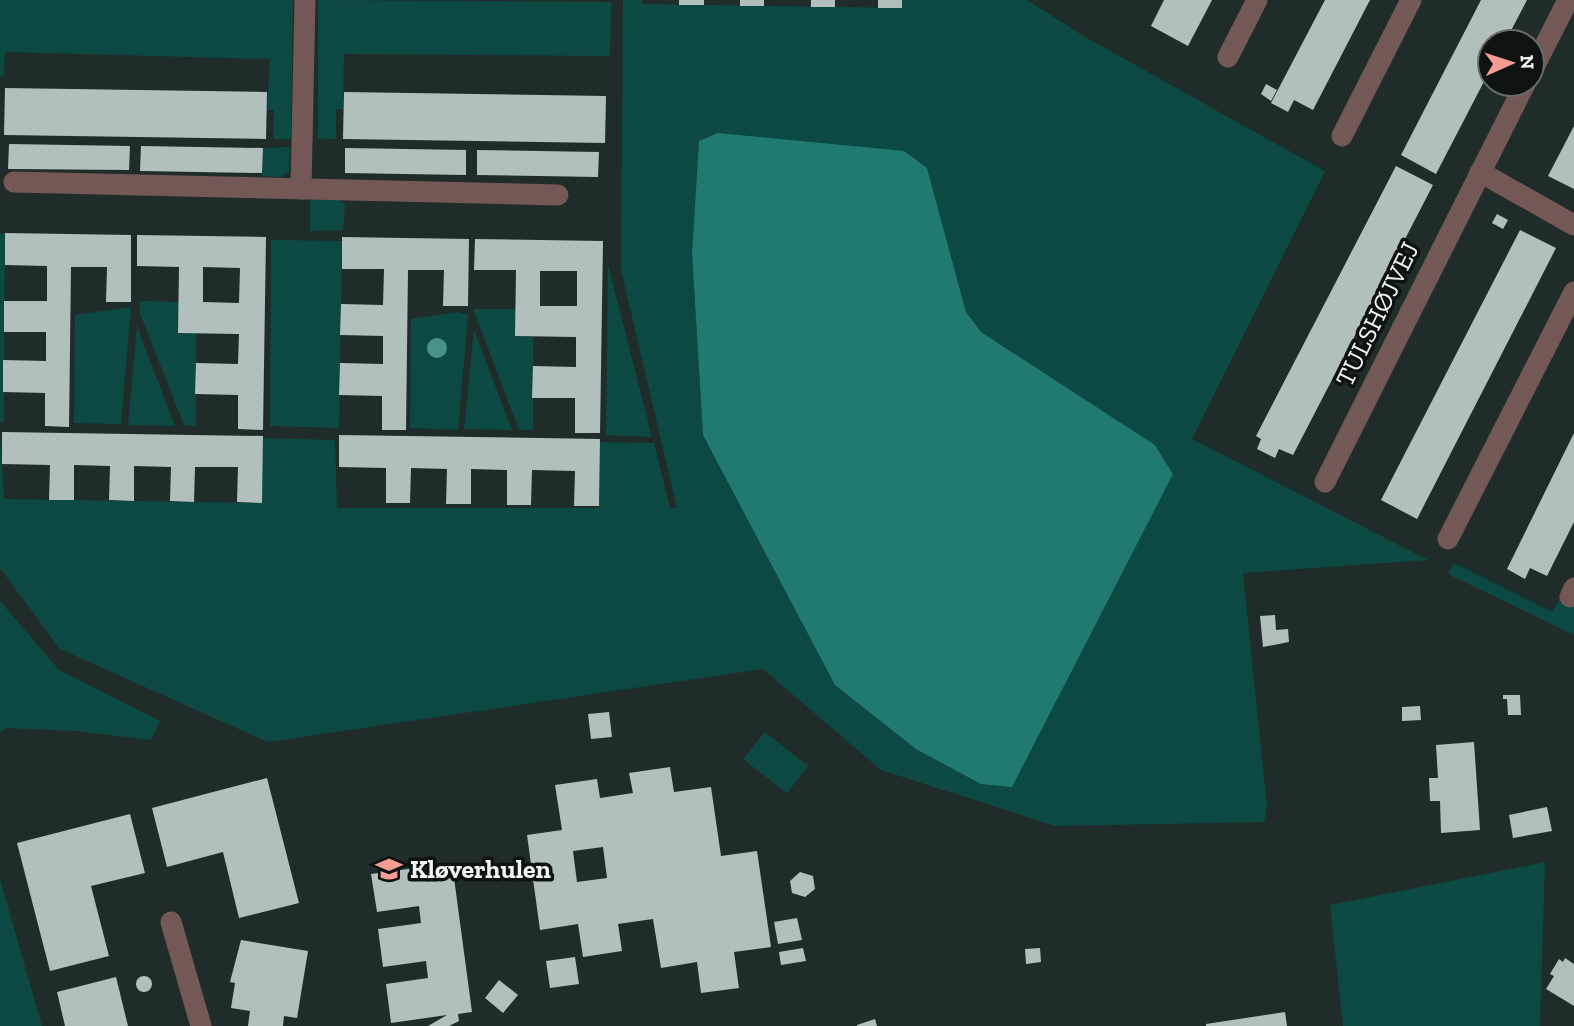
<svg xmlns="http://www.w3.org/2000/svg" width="1574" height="1026" font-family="'Zilla Slab',serif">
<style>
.green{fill:#0c4942;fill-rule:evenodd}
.water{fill:#207a70}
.building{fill:#b1c0bd;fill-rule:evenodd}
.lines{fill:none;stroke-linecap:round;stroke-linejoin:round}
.minor{stroke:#745855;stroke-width:21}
.tree{fill:#489288}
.labels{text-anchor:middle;stroke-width:7;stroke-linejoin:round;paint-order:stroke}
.street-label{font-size:26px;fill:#edf5f4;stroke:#0e1312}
.poi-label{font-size:26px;font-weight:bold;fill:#edf5f4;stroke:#0e1312;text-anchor:start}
</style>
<rect width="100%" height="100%" fill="#202c2a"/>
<g class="green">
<path d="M0,0H293L291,139H273L274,110H267L270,59L5,52L4,76L0,77Z"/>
<path d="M318,0L611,2L610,56L344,54L343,109H336V139L318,138Z"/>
<path d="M623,0H642V4L901,8L902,0H1027L1085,37L1325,171L1192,439L1428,560L1243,573L1267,807L1264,822L1055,826L881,770L763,669L268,742L60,649L0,568V433L4,499L261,503L263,438L335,440L337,508H599L600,442L654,443L670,508H677L621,270ZM699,141L927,168L966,312L981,332L1155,445L1173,474L1097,619L703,435L692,253Z"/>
<path d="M290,147L289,171L281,177L262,176L263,148Z"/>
<path d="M310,200H339L345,204L343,230L310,231Z"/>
<path d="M5,233L4,422H0V234Z"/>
<path d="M271,240L342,241L339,428L270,426Z"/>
<path d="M608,265L652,437L606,435Z"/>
<path d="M140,301L179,302L178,333H196V426L184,425L139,311Z"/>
<path d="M131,307L121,424L74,423L75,315Z"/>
<path d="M473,309H516L515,336L533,337V430H519Z"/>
<path d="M457,312L468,315L458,430L410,428L411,319Z"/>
<path d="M137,327L175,426L128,425Z"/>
<path d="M474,330L512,430L464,429Z"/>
<path d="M1454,563L1552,612L1561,598L1574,603V635L1448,574Z"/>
<path d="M0,601L59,670L160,721L151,740L75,731L6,728L0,733Z"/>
<path d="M765,732L808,766L787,793L743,759Z"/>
<path d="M1545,862L1540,1026H1343L1330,905Z"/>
<path d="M0,879L42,1026H0Z"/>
</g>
<path class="water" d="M718,133L904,151L927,168L966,312L981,332L1155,445L1173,474L1012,787L981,784L916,749L835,685L703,435L692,253L699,141Z"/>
<g class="building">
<rect x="679" y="0" width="25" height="5"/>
<rect x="740" y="0" width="24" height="6"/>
<rect x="811" y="0" width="24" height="7"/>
<rect x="878" y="0" width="24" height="8"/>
<path d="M1164,0H1212L1188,46L1151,26Z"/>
<path d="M1325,0H1370L1313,110L1294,100L1288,112L1271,103Z"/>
<path d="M1481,0H1527L1505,42H1490V70L1436,174L1401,155Z"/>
<path d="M1266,84L1277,90L1271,101L1261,94Z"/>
<path d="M5,88L267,92L266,139L4,135Z"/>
<path d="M344,92L606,96L605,143L343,139Z"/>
<path d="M1574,126V189L1548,176Z"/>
<path d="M9,144L130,146L129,170L8,169Z"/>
<path d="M141,146L263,148L262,173L140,171Z"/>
<path d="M345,148L466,150V175L345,173Z"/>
<path d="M477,150L599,152L598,177L477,175Z"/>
<path d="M1396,166L1433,185L1293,455L1279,449L1275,458L1257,449L1261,439L1256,436Z"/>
<path d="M1497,214L1508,220L1503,229L1492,223Z"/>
<path d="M1520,230L1556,248L1417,519L1381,500Z"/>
<path d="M5,233L131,235V302H106L107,267H71L69,427L45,426V393L3,392V360L46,361V332H4V301H47V266L5,265Z"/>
<path d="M137,235L266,237L263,430L238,429V395L195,394L196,363L238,364L239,334L178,333L179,267L137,266ZM203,267L240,268L239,303L203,302Z"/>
<path d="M342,237L469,239L468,306H443L444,270H408L406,430H382V396L339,395L340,363L383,364V336L340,335L341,304L383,305L384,269H342Z"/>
<path d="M475,239L603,241L600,433H575V398H532L533,366L576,367V337L515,336L516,270H474ZM540,271H577V306H540Z"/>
<path d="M2,432L263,436L262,503L237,502L238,467H195L194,502L170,501L171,467L134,466V501L109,500L110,466L74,465V500H49L50,465L2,464Z"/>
<path d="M1574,433V522L1547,576L1530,568L1525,579L1507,569Z"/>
<path d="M339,435L600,439L599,506H574L575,471L532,470L531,505H507V470L471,469V504H446L447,469L411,468L410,503H386V468L339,467Z"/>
<path d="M1275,615L1276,630L1288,629L1289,642L1263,647L1260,616Z"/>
<path d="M1503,695H1520L1521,715H1508L1507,699H1503Z"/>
<path d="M1420,706L1421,720L1402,721V707Z"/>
<path d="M609,712L612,737L591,739L588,714Z"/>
<path d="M1474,742L1480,830L1441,833L1440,801H1430L1429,778H1438L1436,745Z"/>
<path d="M670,767L674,792L711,787L721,856L757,851L771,947L734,952L739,988L701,993L697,962L661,968L653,919L618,924L622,951L583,957L578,924L540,930L527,835L562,830L555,785L597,779L600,798L633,793L629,773ZM603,847L607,878L577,882L573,851Z"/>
<path d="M267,778L299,903L239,918L223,852L167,867L152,808Z"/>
<path d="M1547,807L1552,831L1513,838L1509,815Z"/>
<path d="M130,814L145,873L91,886L109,956L50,971L17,843Z"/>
<path d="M452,863L472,1012L458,1014L459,1021L449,1026H428L447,1015L391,1023L386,984L428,978L426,961L383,967L378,929L421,923L419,906L377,912L371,874Z"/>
<path d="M800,872L813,876L815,889L805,897L792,893L790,881Z"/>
<path d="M797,918L802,940L778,944L774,922Z"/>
<path d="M241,940L308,951L297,1018L284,1016L283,1026H248L250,1011L231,1008L235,983L230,982Z"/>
<path d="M803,948L806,961L781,965L779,952Z"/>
<path d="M1040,948L1041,962L1026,964L1025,949Z"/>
<path d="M575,957L579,984L550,988L546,961Z"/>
<path d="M1565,958L1574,964V1006L1546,989L1554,976L1550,974L1559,959L1563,962Z"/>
<circle cx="144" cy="984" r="8"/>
<path d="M116,977L128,1026H65L57,992Z"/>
<path d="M499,980L518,995L503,1013L485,998Z"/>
<path d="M1285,1012L1287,1026H1206V1024Z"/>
<path d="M875,1019L877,1026H857V1025Z"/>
</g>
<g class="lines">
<g class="minor">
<path d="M1228,57L1257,0"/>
<path d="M1532,71L1568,0"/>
<path d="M1342,136L1411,0"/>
<path d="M1480,172L1574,225"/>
<path d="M14,182L558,195"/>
<path d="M301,189L305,0"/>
<path d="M1325,482L1525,84"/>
<path d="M1448,539L1574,292"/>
<path d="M1570,597L1574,588"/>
<path d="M171,922L201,1026"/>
</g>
</g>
<circle class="tree" cx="437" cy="348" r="10"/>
<defs>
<g id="school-bare" transform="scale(2.1)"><path d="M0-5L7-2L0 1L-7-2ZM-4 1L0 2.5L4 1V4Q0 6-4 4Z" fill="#f59c92" stroke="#0e1312" stroke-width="2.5" paint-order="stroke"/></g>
</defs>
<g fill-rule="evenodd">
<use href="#school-bare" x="389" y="869"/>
</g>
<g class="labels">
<g class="street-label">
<text transform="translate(1377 314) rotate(-64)" y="9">TULSHØJVEJ</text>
</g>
<g class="poi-label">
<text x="410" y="878">Kløverhulen</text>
</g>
</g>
<g transform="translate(1511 63) rotate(87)"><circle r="33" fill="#0e1312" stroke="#676d6c" stroke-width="2"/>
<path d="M0-5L12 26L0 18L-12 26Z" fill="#f59c92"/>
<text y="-10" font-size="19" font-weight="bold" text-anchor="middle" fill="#edf5f4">N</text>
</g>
</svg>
